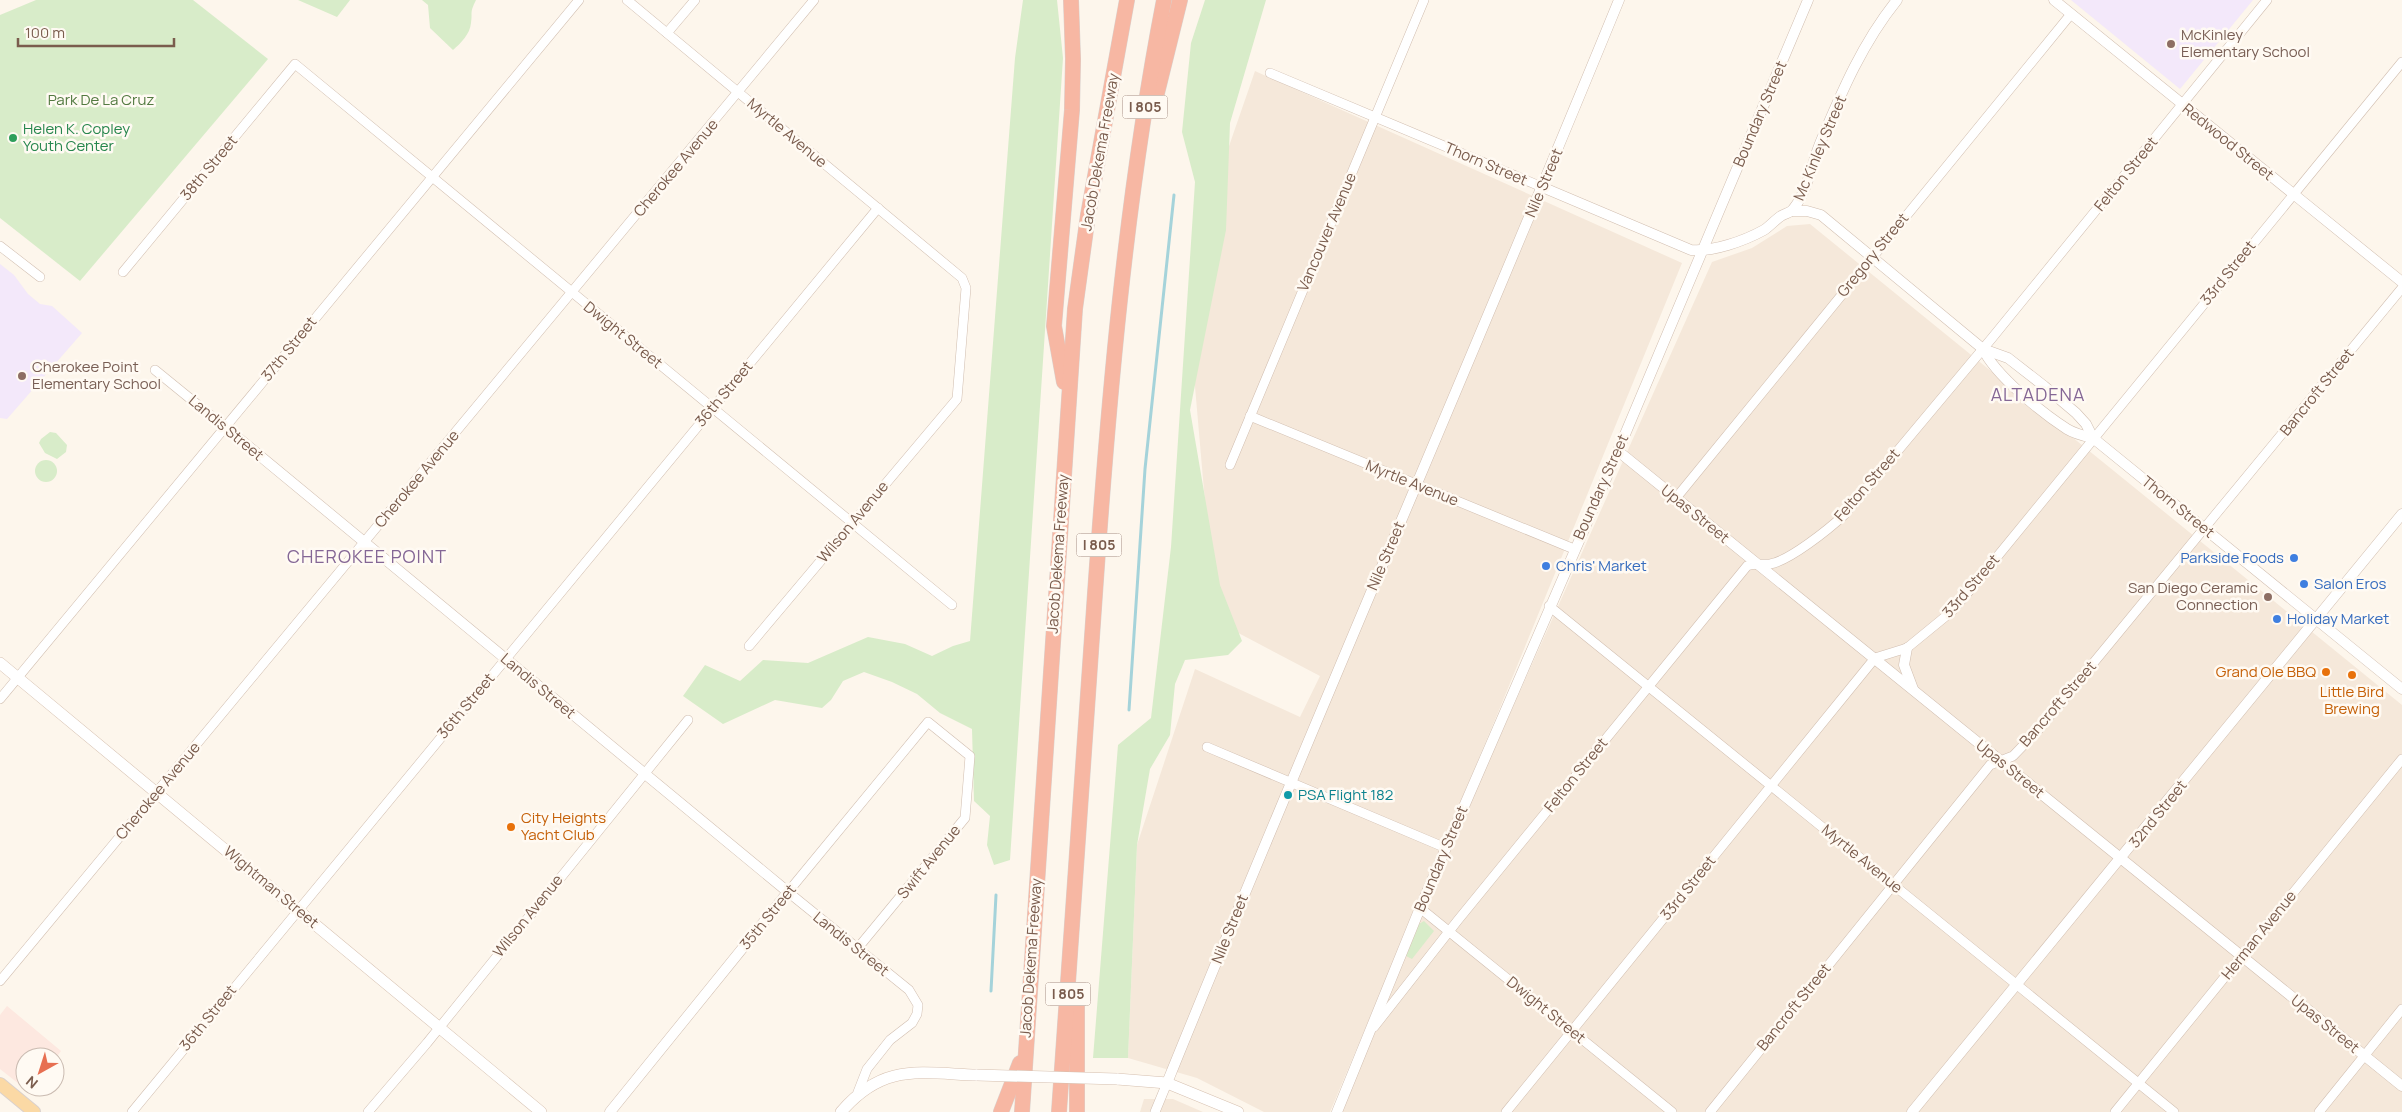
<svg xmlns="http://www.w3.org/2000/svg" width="2402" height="1112" font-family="Manrope,sans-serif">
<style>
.residential{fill:#f5e8da}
.commercial{fill:#fde8e0}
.education{fill:#f3e8fa}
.green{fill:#d8ecc9}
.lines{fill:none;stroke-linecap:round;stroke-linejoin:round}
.stream{stroke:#a5d3da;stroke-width:3}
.minor-casing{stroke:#d1beb0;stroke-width:10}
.tertiary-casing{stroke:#d1beb0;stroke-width:11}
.secondary-casing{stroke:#d6c0b0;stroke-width:12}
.primary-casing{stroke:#dad1cd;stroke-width:14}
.motorway-casing{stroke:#dad1cd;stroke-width:16}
.minor{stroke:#fff;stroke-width:9}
.tertiary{stroke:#fff;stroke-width:10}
.secondary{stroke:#fff;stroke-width:11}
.primary{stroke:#fbd9a5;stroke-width:12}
.motorway{stroke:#f7b7a3;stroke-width:15}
.secondary-bridge-casing{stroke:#d6c0b0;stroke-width:12;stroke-linecap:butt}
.secondary-bridge{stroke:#fff;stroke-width:11}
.education-dot{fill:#8d6e63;stroke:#fffaf3;stroke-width:2}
.leisure-dot{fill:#2e9e5b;stroke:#fffaf3;stroke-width:2}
.shop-dot{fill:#3f7fe0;stroke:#fffaf3;stroke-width:2}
.food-dot{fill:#e8710a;stroke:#fffaf3;stroke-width:2}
.culture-dot{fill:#0f9aa8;stroke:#fffaf3;stroke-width:2}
.labels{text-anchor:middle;stroke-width:5;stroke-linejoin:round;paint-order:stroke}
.shield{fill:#fffaf3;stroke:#a28b7f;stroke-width:1}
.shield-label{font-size:14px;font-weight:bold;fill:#7a5c4d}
.education-label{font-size:15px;fill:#785e54;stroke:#fffaf3;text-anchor:start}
.park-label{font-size:15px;fill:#537a41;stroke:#fffaf3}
.street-label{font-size:15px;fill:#7a5c4d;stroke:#fffaf3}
.leisure-label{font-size:15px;fill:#27864d;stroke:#fffaf3;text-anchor:start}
.shop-label{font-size:15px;fill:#366cbe;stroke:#fffaf3;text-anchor:start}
.food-label{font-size:15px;fill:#c56008;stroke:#fffaf3;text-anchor:end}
.culture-label{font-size:15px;fill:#0d838f;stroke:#fffaf3;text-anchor:start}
.quarter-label{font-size:18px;letter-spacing:1px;fill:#846695;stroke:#fffaf3}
</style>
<rect width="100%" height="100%" fill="#fdf6ec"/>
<g class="residential">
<path d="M1255,71L1682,263L1497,715L1330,1112H1264L1197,1078L1128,1058L1137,845L1195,669L1300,717L1320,676L1208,617L1205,502L1192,352L1228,149Z"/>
<path d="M1810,224L2402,705V1112H1342L1428,897L1712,262L1752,248L1787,226Z"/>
<path d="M1144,1099H1173L1203,1112H1140Z"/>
</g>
<path class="commercial" d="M7,1006L61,1051L55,1059L25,1057V1087H31L28,1091L0,1069V1015Z"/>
<g class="education">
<path d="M2071,0H2253L2180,89Z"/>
<path d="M0,264L14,275L28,294L40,304L52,306L82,333L7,419L0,418Z"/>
</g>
<g class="green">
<path d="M36,0H193L268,59L80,281L0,218V15Z"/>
<path d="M298,0H350L337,17Z"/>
<path d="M422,0H476C469,14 473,12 471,23C470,34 461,43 453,50L430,28L428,5Z"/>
<path d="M1023,0H1057L1063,58L1010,860L994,865L987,845L990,816L974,801L972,729L940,713L917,694L892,682L864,672L843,681L831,700L822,708L775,700L723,724L683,696L705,665L740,681L763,660L808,663L868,637L905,644L932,656L953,646L970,641L1015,58Z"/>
<path d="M1205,0H1266L1230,123L1226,230L1190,410L1220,585L1242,641L1228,655L1185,660L1175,684L1170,735L1150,769L1137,845L1128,1058H1093L1118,745L1151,718L1171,547L1195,182L1182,132L1191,43Z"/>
<path d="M50,432L56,433L67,445L66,452L57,459L45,453L39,443L41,439Z"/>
<circle cx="46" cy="471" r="11"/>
<path d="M1424,921L1434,931L1412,959L1406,956L1419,924Z"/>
</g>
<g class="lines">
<g class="stream">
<path d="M1129,710L1145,469L1174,195"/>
<path d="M991,991L996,895"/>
</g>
<g class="minor-casing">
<g id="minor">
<path d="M627,0L962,278L966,288L957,399L749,646"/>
<path d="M667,33L695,0"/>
<path d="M1270,73L1542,187"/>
<path d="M0,246L40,277"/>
<path d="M123,272L295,64L952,605"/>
<path d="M155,370L225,427"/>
<path d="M1250,416L1574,549"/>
<path d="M1230,465L1424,0"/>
<path d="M1676,498L2071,14"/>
<path d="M1549,606L2174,1112"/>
<path d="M0,699L579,0"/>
<path d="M1207,747L1446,848"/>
<path d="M1420,908L1672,1112"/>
<path d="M857,949L965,818L970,756L928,722L788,892L909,990L918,1005L917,1014L912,1023L890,1040L867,1069L858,1092"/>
<path d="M0,981L814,0"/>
<path d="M1374,1027L1458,920L1747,566C1755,563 1761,565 1770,564C1789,561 1829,529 1844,515L1992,338L2267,0"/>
<path d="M132,1112L878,208"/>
<path d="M368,1112L427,1043L688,720"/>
<path d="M1155,1112L1167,1083"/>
<path d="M1506,1112L1875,658L1907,648L1951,612L1965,596L2402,62"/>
<path d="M1710,1112L1990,765L2013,756L2039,729L2402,288"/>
<path d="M2115,1112L2402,759"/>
<path d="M2319,1112L2402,1009"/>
</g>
</g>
<g class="tertiary-casing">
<g id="tertiary">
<path d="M2054,0L2402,282"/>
<path d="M1542,187L1691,250C1713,252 1744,241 1764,230C1770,226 1775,220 1781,216C1786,213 1791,213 1794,208C1808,190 1812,162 1821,141C1842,91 1863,42 1897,0"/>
<path d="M1793,211H1807L1821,215L1983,349L2008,358L2044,386L2076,413L2086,424L2093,438"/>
<path d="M1983,349C1995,375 2042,413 2067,429C2075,434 2084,436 2093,438L2402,689"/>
<path d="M225,427L788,892L610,1112"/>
<path d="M1618,451L2402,1086"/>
<path d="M1907,648L1904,665L1913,689"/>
<path d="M1167,1083C1314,720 1471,362 1619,0"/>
<path d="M1337,1112L1420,908L1618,451L1808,0"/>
<path d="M1912,1112L2402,514"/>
</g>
</g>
<g class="secondary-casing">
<g id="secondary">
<path d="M0,663L541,1112"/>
<path d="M1117,1079L1167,1083L1238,1112"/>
<path d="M841,1112C883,1063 918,1073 977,1075"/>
</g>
</g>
<g class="primary-casing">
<path id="primary" d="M0,1084L34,1112"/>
</g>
<g class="motorway-casing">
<g id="motorway">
<path d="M1155,101L1180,0"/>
<path d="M1064,382L1054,326L1072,110L1073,59L1071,0"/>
<path d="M1077,994V1112"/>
<path d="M1001,1112L1020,1063"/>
<path d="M1022,1112L1075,309L1088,215L1127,0"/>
<path d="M1059,1112C1071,944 1082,776 1094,608C1108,404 1125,201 1164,0"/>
</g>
</g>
<use href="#minor" class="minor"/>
<use href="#tertiary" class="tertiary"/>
<use href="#secondary" class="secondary"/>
<use href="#primary" class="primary"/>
<use href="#motorway" class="motorway"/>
<g class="secondary-bridge-casing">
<path id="secondary-bridge" d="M977,1075L1117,1079"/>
</g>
<use href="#secondary-bridge" class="secondary-bridge"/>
</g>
<g class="education-dot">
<circle cx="2171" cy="44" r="5"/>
<circle cx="22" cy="376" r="5"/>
<circle cx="2268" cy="597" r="5"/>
</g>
<circle class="leisure-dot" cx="13" cy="138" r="5"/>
<g class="shop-dot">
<circle cx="2294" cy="558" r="5"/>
<circle cx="1546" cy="566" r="5"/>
<circle cx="2304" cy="584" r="5"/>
<circle cx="2277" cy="619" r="5"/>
</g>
<g class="food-dot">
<circle cx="2326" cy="672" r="5"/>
<circle cx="2352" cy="675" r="5"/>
<circle cx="511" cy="827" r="5"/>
</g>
<circle class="culture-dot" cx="1288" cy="795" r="5"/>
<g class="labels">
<g class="shield">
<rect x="1122.5" y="95.5" width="45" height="23" rx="4"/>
<rect x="1076.5" y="533.5" width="45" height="23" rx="4"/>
<rect x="1045.5" y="982.5" width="45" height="23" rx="4"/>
</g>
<g class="shield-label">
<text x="1145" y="112">I 805</text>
<text x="1099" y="550">I 805</text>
<text x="1068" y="999">I 805</text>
</g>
<g class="education-label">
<text x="2181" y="40">McKinley<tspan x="2181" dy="17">Elementary School</tspan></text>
<text x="32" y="372">Cherokee Point<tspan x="32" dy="17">Elementary School</tspan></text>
<text x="2258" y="593" text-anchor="end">San Diego Ceramic<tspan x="2258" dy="17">Connection</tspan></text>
</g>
<g class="park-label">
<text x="101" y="105">Park De La Cruz</text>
</g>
<g class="street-label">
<text transform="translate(1760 114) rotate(-67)" y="5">Boundary Street</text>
<text transform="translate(787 133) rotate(40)" y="5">Myrtle Avenue</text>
<text transform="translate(2228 142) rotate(39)" y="5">Redwood Street</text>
<text transform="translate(1820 148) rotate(-67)" y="5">Mc Kinley Street</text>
<text transform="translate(1100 152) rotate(-80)" y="5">Jacob Dekema Freeway</text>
<text transform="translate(1486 164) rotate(23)" y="5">Thorn Street</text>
<text transform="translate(209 168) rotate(-50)" y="5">38th Street</text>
<text transform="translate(676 168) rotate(-50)" y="5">Cherokee Avenue</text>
<text transform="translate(2126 174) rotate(-51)" y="5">Felton Street</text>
<text transform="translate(1544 183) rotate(-67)" y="5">Nile Street</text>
<text transform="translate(1327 232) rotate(-67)" y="5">Vancouver Avenue</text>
<text transform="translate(1873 255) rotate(-51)" y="5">Gregory Street</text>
<text transform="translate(2228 273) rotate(-51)" y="5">33rd Street</text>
<text transform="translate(623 335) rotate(39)" y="5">Dwight Street</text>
<text transform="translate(289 349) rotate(-51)" y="5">37th Street</text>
<text transform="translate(2317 392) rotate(-51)" y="5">Bancroft Street</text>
<text transform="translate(724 394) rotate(-50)" y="5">36th Street</text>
<text transform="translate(226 428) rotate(40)" y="5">Landis Street</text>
<text transform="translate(417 479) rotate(-50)" y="5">Cherokee Avenue</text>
<text transform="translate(1412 483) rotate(22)" y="5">Myrtle Avenue</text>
<text transform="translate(1867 485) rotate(-49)" y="5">Felton Street</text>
<text transform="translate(1601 487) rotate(-66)" y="5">Boundary Street</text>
<text transform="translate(2178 507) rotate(39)" y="5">Thorn Street</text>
<text transform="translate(1695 514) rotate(39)" y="5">Upas Street</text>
<text transform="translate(853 522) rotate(-50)" y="5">Wilson Avenue</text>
<text transform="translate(1058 554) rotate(-86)" y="5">Jacob Dekema Freeway</text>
<text transform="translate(1386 556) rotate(-67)" y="5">Nile Street</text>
<text transform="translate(1971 586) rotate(-49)" y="5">33rd Street</text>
<text transform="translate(538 686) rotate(40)" y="5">Landis Street</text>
<text transform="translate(2058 704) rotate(-49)" y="5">Bancroft Street</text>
<text transform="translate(466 706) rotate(-50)" y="5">36th Street</text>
<text transform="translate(2010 769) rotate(39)" y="5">Upas Street</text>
<text transform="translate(1576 775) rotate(-51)" y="5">Felton Street</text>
<text transform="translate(158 791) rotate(-50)" y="5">Cherokee Avenue</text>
<text transform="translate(2158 814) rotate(-51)" y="5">32nd Street</text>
<text transform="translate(1441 859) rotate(-67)" y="5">Boundary Street</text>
<text transform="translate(1862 859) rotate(39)" y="5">Myrtle Avenue</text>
<text transform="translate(929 862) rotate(-51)" y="5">Swift Avenue</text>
<text transform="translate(271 887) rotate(40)" y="5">Wightman Street</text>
<text transform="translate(1688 888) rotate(-51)" y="5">33rd Street</text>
<text transform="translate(528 916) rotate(-51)" y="5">Wilson Avenue</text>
<text transform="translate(768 917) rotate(-51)" y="5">35th Street</text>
<text transform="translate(1230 929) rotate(-68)" y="5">Nile Street</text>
<text transform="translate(2259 935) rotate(-51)" y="5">Herman Avenue</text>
<text transform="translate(851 944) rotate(39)" y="5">Landis Street</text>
<text transform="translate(1031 958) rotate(-86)" y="5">Jacob Dekema Freeway</text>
<text transform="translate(1794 1007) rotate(-51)" y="5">Bancroft Street</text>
<text transform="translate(1546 1010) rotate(39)" y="5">Dwight Street</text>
<text transform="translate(208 1018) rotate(-51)" y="5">36th Street</text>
<text transform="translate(2325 1024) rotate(39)" y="5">Upas Street</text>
</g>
<g class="leisure-label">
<text x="23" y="134">Helen K. Copley<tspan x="23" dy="17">Youth Center</tspan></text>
</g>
<g class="shop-label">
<text x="2284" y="563" text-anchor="end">Parkside Foods</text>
<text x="1556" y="571">Chris' Market</text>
<text x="2314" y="589">Salon Eros</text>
<text x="2287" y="624">Holiday Market</text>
</g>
<g class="food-label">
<text x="2316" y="677">Grand Ole BBQ</text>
<text x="2352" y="697" text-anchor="middle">Little Bird<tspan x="2352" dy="17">Brewing</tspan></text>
<text x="521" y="823" text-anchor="start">City Heights<tspan x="521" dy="17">Yacht Club</tspan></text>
</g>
<g class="culture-label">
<text x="1298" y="800">PSA Flight 182</text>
</g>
<g class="quarter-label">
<text x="2038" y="401">ALTADENA</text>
<text x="367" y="563">CHEROKEE POINT</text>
</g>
</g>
<g transform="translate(40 1072) rotate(219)"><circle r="24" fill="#fffaf3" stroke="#cabbb1"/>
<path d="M0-4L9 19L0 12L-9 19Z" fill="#e76f51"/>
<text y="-8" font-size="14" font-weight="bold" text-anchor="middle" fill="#7a5c4d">N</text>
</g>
<path d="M18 38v8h156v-8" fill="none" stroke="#7a5c4d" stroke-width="2.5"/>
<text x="25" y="38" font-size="15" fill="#7a5c4d" stroke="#fffaf3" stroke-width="4" paint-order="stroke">100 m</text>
</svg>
